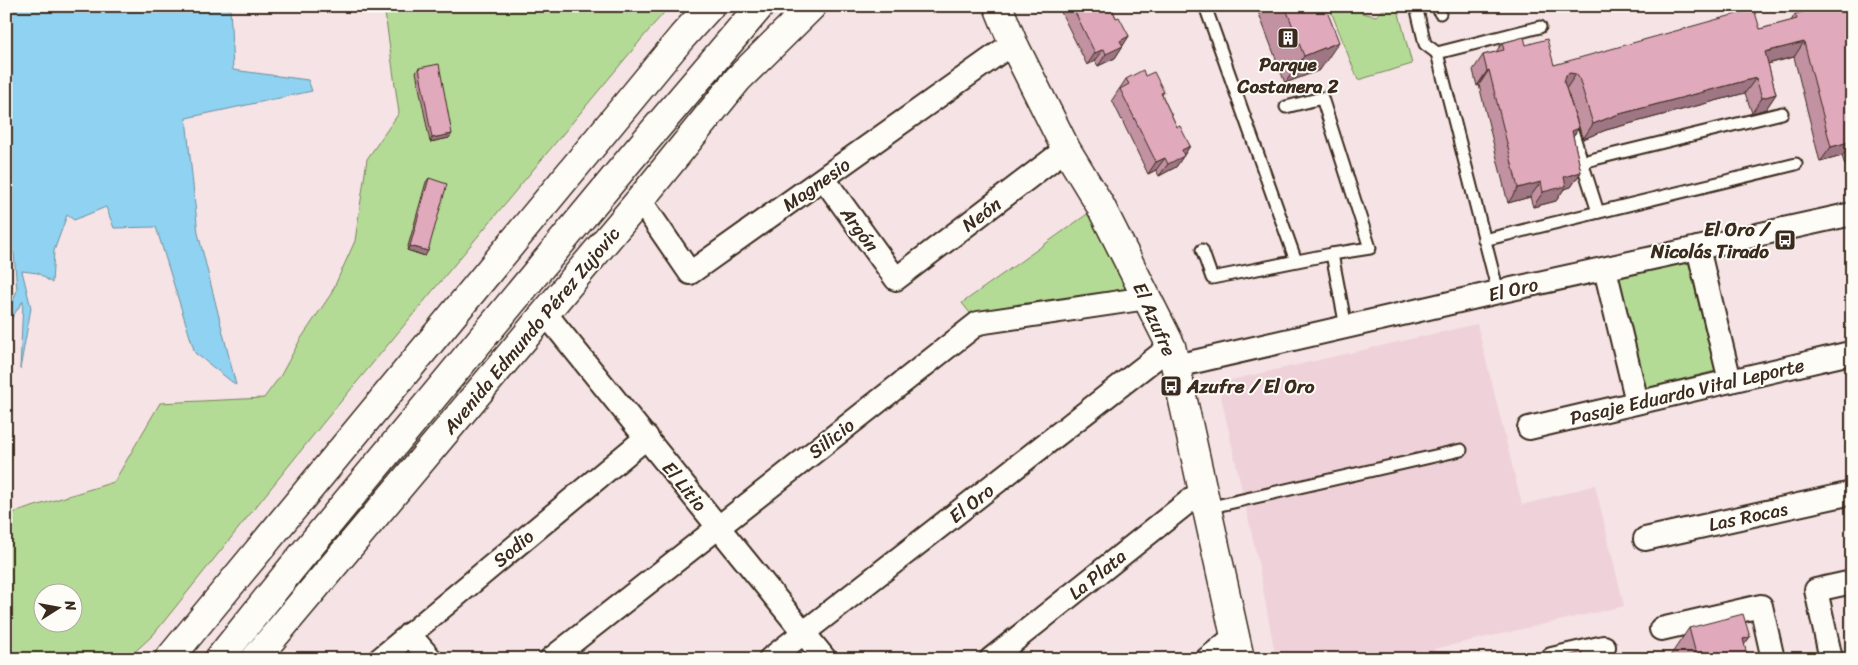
<svg xmlns="http://www.w3.org/2000/svg" width="1858" height="665" font-family="Sriracha,sans-serif">
<style>
.built{fill:#efd2d9}
.green{fill:#b4db96;stroke:#78825a;fill-rule:evenodd}
.water{fill:#8fd2f1;stroke:#6d8f9d}
.lines{fill:none;stroke-linecap:round;stroke-linejoin:round}
.lane-casing{stroke:#3b2a1e;stroke-width:15}
.street-casing{stroke:#3b2a1e;stroke-width:26}
.secondary-casing{stroke:#3b2a1e;stroke-width:31}
.highway-casing{stroke:#3b2a1e;stroke-width:31}
.lane{stroke:#fdfcf7;stroke-width:11}
.street{stroke:#fdfcf7;stroke-width:22}
.secondary{stroke:#fdfcf7;stroke-width:28}
.highway{stroke:#fdfcf7;stroke-width:28}
.wall{fill:#c291a2;stroke:#3b2a1e}
.shaded-wall{fill:#9e7684;stroke:#3b2a1e}
.building{fill:#e1a9bc;stroke:#3b2a1e}
.labels{text-anchor:middle;stroke-width:4;stroke-linejoin:round;paint-order:stroke}
.poi-label{font-size:19px;font-weight:bold;fill:#3b2a1e;stroke:#fdfcf7}
.street-label{font-size:19px;fill:#3b2a1e;stroke:#fdfcf7}
</style>
<rect width="100%" height="100%" fill="#f5e3e5"/>
<filter id="ink" filterUnits="userSpaceOnUse"><feTurbulence type="fractalNoise" baseFrequency=".02" numOctaves="2"/><feDisplacementMap in="SourceGraphic" scale="10" xChannelSelector="R" yChannelSelector="G"/><feConvolveMatrix kernelMatrix="1 2 1 2 8 2 1 2 1" color-interpolation-filters="sRGB"/></filter>
<g filter="url(#ink)">
<path class="built" d="M1477,324L1522,505L1595,485L1624,606L1434,649L1436,659H1276L1257,557L1218,383Z"/>
<g class="green">
<path d="M384,6H670L654,24L323,423L153,635L127,659H6V515L114,482L160,403L264,398L281,375L300,340L331,294L355,241L367,159L399,113ZM42,592H72V622H42Z"/>
<path d="M1329,6H1356L1361,13L1376,16L1388,6H1397L1412,64L1358,80Z"/>
<path d="M1100,205L1147,298L978,323L962,303Z"/>
<path d="M1688,261L1715,371L1646,388L1619,278Z"/>
</g>
<path class="water" d="M6,6H230L233,70L308,80L312,91L186,118L198,233L236,385L195,353L156,227L114,228L106,207L74,220L67,215L54,251L52,283L38,273L22,271L31,308L20,369L23,301L6,326V319L17,290L14,253L6,247Z"/>
<g class="lines">
<g class="lane-casing">
<g id="lane">
<path d="M1205,6L1296,261"/>
<path d="M1416,6L1425,44L1437,53"/>
<path d="M1438,6L1440,13"/>
<path d="M1286,107L1322,98L1370,248L1332,254"/>
<path d="M1569,121L1598,212"/>
<path d="M1582,162L1782,113"/>
<path d="M1484,240L1796,164"/>
<path d="M1202,250L1212,278L1332,254L1346,327"/>
<path d="M1498,292L1437,53L1540,27"/>
<path d="M1207,508L1461,450"/>
</g>
</g>
<g class="street-casing">
<g id="street">
<path d="M824,179L896,279L1066,149"/>
<path d="M640,200L690,273L1013,43"/>
<path d="M1698,248L1730,381"/>
<path d="M1605,269L1637,402"/>
<path d="M545,313L825,659"/>
<path d="M1176,366L1498,292L1852,214"/>
<path d="M1529,428L1846,354"/>
<path d="M1645,539L1852,493"/>
<path d="M1661,629L1761,606L1773,659"/>
<path d="M409,634L431,659"/>
<path d="M380,659L647,437"/>
<path d="M551,659L978,323L1147,298"/>
<path d="M770,659L1171,346"/>
<path d="M991,659L1203,490"/>
<path d="M1207,659L1235,636"/>
<path d="M1552,659L1604,647"/>
<path d="M1831,659L1816,590L1852,582"/>
</g>
</g>
<g class="secondary-casing">
<g id="secondary">
<path d="M998,6L1013,43L1066,149L1100,205L1171,346L1240,659"/>
<path d="M255,659L640,200L738,79L812,6"/>
</g>
</g>
<g class="highway-casing">
<g id="highway">
<path d="M169,659L682,37L710,6"/>
<path d="M219,659L291,569L631,158L760,6"/>
</g>
</g>
<use href="#lane" class="lane"/>
<use href="#street" class="street"/>
<use href="#secondary" class="secondary"/>
<use href="#highway" class="highway"/>
</g>
<g class="wall">
<path d="M1058,6H1111L1116,18L1129,36L1115,58L1098,66L1095,61L1087,65Z"/>
<path d="M1256,6H1325L1320,70L1285,83Z"/>
<path d="M1811,6H1852V164L1845,165L1842,156L1820,162L1794,57L1768,64L1776,94L1766,109L1752,113L1745,93L1606,130L1583,139L1567,91L1579,128L1573,136L1581,172L1571,187L1564,189L1556,201L1533,207L1530,197L1508,203L1479,85L1477,86L1473,70L1483,55L1496,52L1502,43L1526,45L1554,65L1760,29L1791,21L1795,14L1808,11Z"/>
<path d="M419,68L449,138L430,142L416,72Z"/>
<path d="M1145,76L1164,92L1162,95L1177,127L1190,146L1176,167L1159,176L1156,170L1148,174L1112,100L1126,79Z"/>
<path d="M429,178L425,256L407,250L426,182Z"/>
<path d="M1689,628L1744,644L1748,659H1671L1670,656Z"/>
</g>
<g class="shaded-wall">
<path d="M1129,36L1115,58L1098,66L1106,54L1120,41Z"/>
<path d="M1339,42L1320,70L1285,83L1304,56Z"/>
<path d="M1804,42L1794,57L1755,67L1765,52Z"/>
<path d="M1104,49L1095,61L1087,65L1095,53Z"/>
<path d="M1489,70L1479,85L1477,86L1487,71Z"/>
<path d="M1570,73L1576,74L1566,89L1559,88L1566,75Z"/>
<path d="M1756,78L1745,93L1606,130L1583,139L1593,124L1616,115Z"/>
<path d="M1776,94L1766,109L1752,113L1762,98Z"/>
<path d="M1579,128L1568,143L1572,131Z"/>
<path d="M452,134L449,138L430,142L432,138Z"/>
<path d="M1852,141V143L1842,156L1820,162L1831,147Z"/>
<path d="M1190,146L1176,167L1159,176L1168,164L1182,150Z"/>
<path d="M1852,156V164L1845,165Z"/>
<path d="M1165,158L1156,170L1148,174L1156,162Z"/>
<path d="M1581,172L1571,187L1564,189L1556,201L1533,207L1543,192L1564,177Z"/>
<path d="M1541,182L1530,197L1508,203L1518,188Z"/>
<path d="M410,246L428,251L425,256L407,250Z"/>
<path d="M1750,637L1734,659L1743,639Z"/>
<path d="M1704,652L1699,659H1693L1696,654Z"/>
</g>
<g class="building">
<path d="M1072,6H1111L1116,18L1119,17L1129,36L1120,41L1123,46L1106,54L1104,49L1095,53Z"/>
<path d="M1285,6H1325L1339,42L1304,56Z"/>
<path d="M1815,6H1852V141L1831,147L1804,42L1765,52L1776,94L1762,98L1756,78L1616,115L1593,124L1579,78L1576,74L1570,73L1566,75L1564,82L1579,128L1572,131L1581,172L1564,177L1566,186L1543,192L1541,182L1518,188L1489,70L1487,71L1483,55L1504,50L1502,43L1524,37L1526,45L1547,39L1554,65L1754,9L1760,29L1797,19L1795,14L1816,9Z"/>
<path d="M439,64L452,134L432,138L419,68Z"/>
<path d="M1143,70L1145,76L1154,72L1164,92L1161,93L1177,127L1180,126L1190,146L1182,150L1184,156L1168,164L1165,158L1156,162L1120,89L1129,84L1126,79Z"/>
<path d="M429,178L447,184L428,251L410,246Z"/>
<path d="M1743,614L1750,637L1743,639L1748,659H1706L1704,652L1696,654L1689,628Z"/>
<path d="M1582,652L1584,659H1557Z"/>
</g>
</g>
<defs>
<g id="building-square" transform="scale(1.125)"><rect x="-9" y="-9" width="18" height="18" rx="4" fill="#3b2a1e" stroke="#fdfcf7"/><path d="M-4-6H4V6H1V3H-1V6H-4ZM-2.5-4.3h1.7v1.8h-1.7ZM.8-4.3h1.7v1.8H.8ZM-2.5-1h1.7V.8h-1.7ZM.8-1h1.7V.8H.8Z" fill="#fff"/></g>
<g id="bus-square" transform="scale(1.125)"><rect x="-9" y="-9" width="18" height="18" rx="4" fill="#3b2a1e" stroke="#fdfcf7"/><path d="M-5-6H5V4H4V6H2V4H-2V6H-4V4H-5ZM-3.5-4V0h7V-4ZM-3.5 1.2v1.5H-2V1.2ZM2 1.2v1.5H3.5V1.2Z" fill="#fff"/></g>
</defs>
<g fill-rule="evenodd">
<use href="#building-square" x="1288" y="38"/>
<use href="#bus-square" x="1785" y="240"/>
<use href="#bus-square" x="1171" y="386"/>
</g>
<g class="labels">
<g class="poi-label">
<text x="1288" y="71">Parque<tspan x="1288" dy="22">Costanera 2</tspan></text>
<text x="1769" y="236" text-anchor="end">El Oro /<tspan x="1769" dy="22">Nicolás Tirado</tspan></text>
<text x="1187" y="393" text-anchor="start">Azufre / El Oro</text>
</g>
<g class="street-label">
<text transform="translate(816 184) rotate(-35)" y="7">Magnesio</text>
<text transform="translate(981 214) rotate(-37)" y="7">Neón</text>
<text transform="translate(860 229) rotate(54)" y="7">Argón</text>
<text transform="translate(1513 289) rotate(-13)" y="7">El Oro</text>
<text transform="translate(1155 319) rotate(66)" y="7">El Azufre</text>
<text transform="translate(531 330) rotate(-50)" y="7">Avenida Edmundo Pérez Zujovic</text>
<text transform="translate(1687 391) rotate(-13)" y="7">Pasaje Eduardo Vital Leporte</text>
<text transform="translate(831 438) rotate(-38)" y="7">Silicio</text>
<text transform="translate(685 486) rotate(51)" y="7">El Litio</text>
<text transform="translate(971 503) rotate(-38)" y="7">El Oro</text>
<text transform="translate(1748 516) rotate(-12)" y="7">Las Rocas</text>
<text transform="translate(513 548) rotate(-40)" y="7">Sodio</text>
<text transform="translate(1097 574) rotate(-39)" y="7">La Plata</text>
</g>
</g>
<rect width="1858" height="665" fill="none" stroke="#fdfcf7" stroke-width="25"/>
<rect x="12" y="12" width="1833" height="640" fill="none" stroke="#3b2a1e" stroke-width="2" filter="url(#ink)"/>
<g transform="translate(58 608) rotate(79)"><circle r="24" fill="#fdfcf7" stroke="#afa8a0"/>
<path d="M0-4L9 19L0 12L-9 19Z" fill="#3b2a1e"/>
<text y="-8" font-size="14" font-weight="bold" text-anchor="middle" fill="#3b2a1e">N</text>
</g>
</svg>
